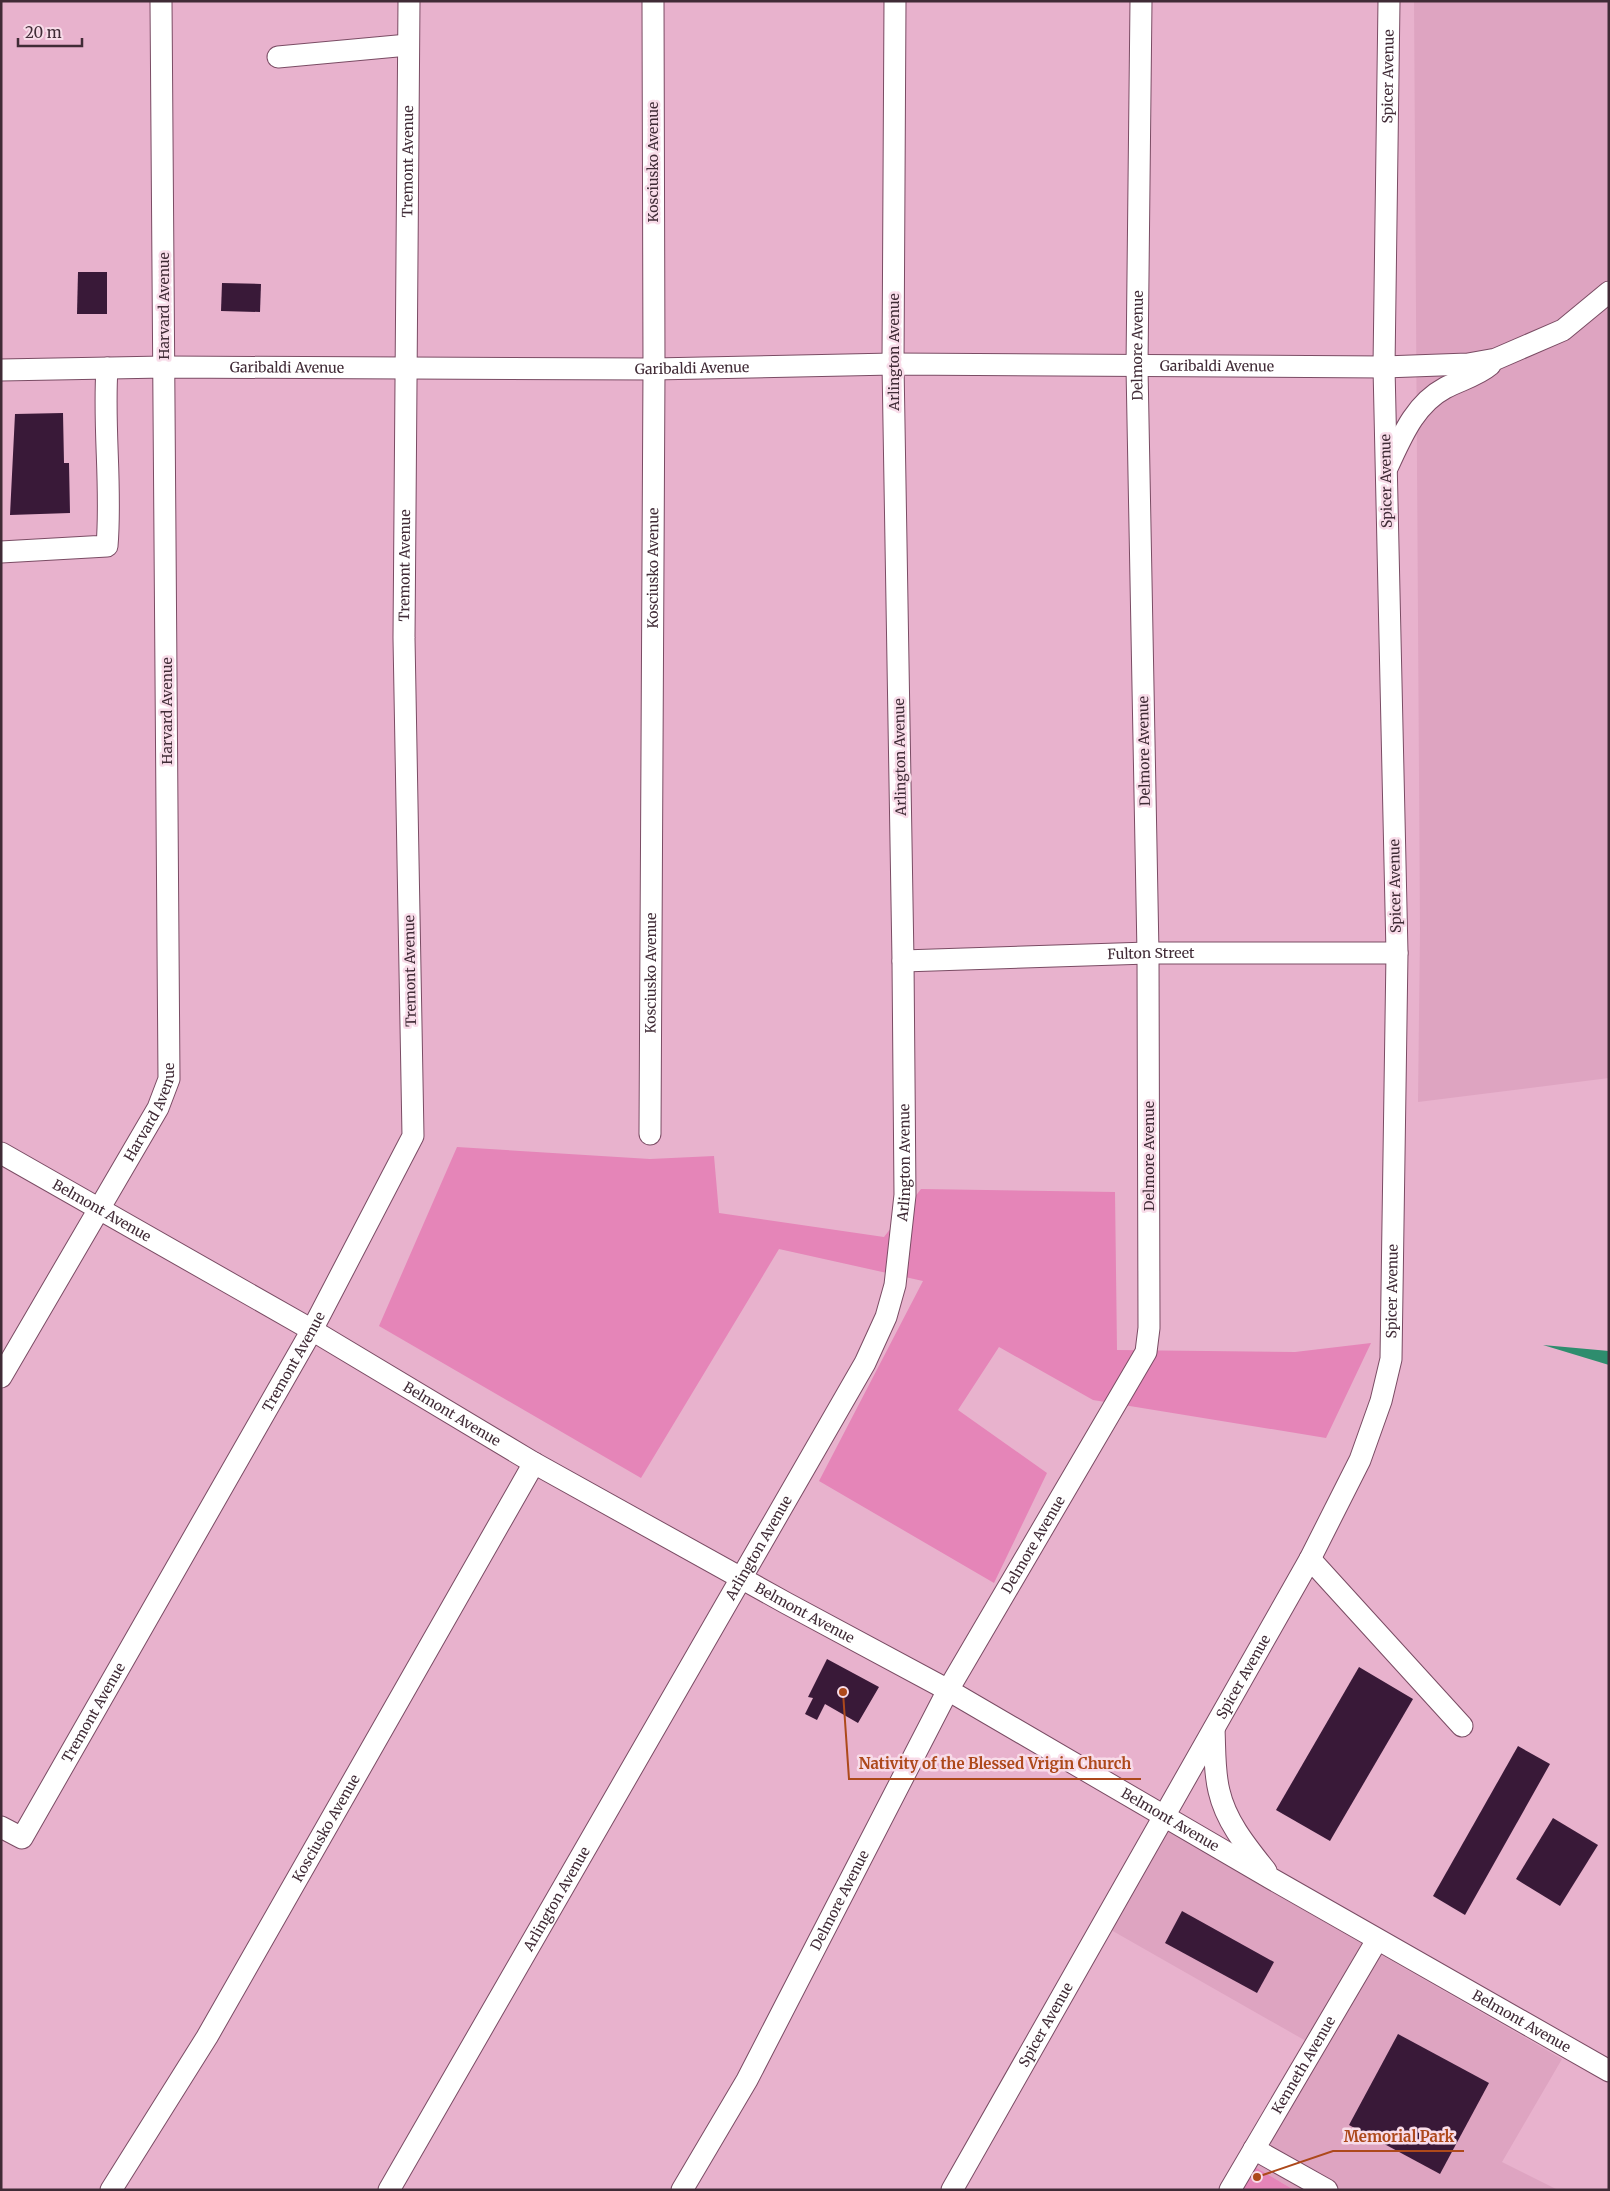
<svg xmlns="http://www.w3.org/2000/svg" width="1610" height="2191" font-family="Merriweather,serif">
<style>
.built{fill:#dea4c1}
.green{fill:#e585b8}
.water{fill:#2e8d6e}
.building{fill:#391938}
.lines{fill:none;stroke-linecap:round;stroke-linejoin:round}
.minor-casing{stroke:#7a4c64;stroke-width:23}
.minor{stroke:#fff;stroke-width:21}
.labels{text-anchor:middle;stroke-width:5;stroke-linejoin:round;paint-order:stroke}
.street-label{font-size:14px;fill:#402b36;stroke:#f8dce9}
.leader{fill:none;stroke:#ad491b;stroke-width:2}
.callout-dot{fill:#ad491b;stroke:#f8dce9;stroke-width:2}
.callout-label{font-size:15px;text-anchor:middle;font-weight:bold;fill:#ad491b;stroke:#f8dce9;stroke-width:5;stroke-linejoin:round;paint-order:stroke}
</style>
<rect width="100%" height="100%" fill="#e8b2cd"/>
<g class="built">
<path d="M1414,1H1609V1078L1418,1102L1420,930Z"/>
<path d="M1161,1828L1562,2059L1502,2162L1558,2190H1294L1250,2164L1313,2045L1104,1926Z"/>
</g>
<g class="green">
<path d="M457,1147L650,1159L714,1156L719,1213L884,1237L921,1189L1115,1192L1117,1350L1295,1352L1371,1343L1326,1438L1093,1400L999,1347L958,1410L1047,1473L994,1583L819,1481L923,1281L779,1249L641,1478L379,1326Z"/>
<path d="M1250,2164L1294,2190H1235Z"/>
</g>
<path class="water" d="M1543,1345L1609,1351V1365Z"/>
<g class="building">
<path d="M78,272H107V314H77Z"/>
<path d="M222,283L261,284L260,312L221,311Z"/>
<path d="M63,413L64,463H69L70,513L10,515L15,414Z"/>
<path d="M827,1659L879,1687L858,1723L825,1704L817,1720L805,1714L813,1698L808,1697Z"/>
<path d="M1359,1667L1413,1699L1330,1841L1276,1810Z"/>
<path d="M1518,1746L1550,1764L1465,1915L1433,1896Z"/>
<path d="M1553,1818L1598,1845L1560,1906L1516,1879Z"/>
<path d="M1182,1911L1274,1962L1257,1993L1165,1943Z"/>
<path d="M1398,2034L1489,2083L1440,2174L1349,2125Z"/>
</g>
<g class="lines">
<g class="minor-casing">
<g id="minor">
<path d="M278,57L408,45"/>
<path id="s1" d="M1,370L164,367L654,369L893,364L1384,367L1468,364L1496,359L1563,330L1609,292"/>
<path d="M1388,466C1402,436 1415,404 1445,388C1460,380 1477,376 1490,365"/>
<path d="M1,552L107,546C112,487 103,428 107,368"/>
<path id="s2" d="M903,961L1148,953H1397"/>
<path id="s3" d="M650,1134L654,369L653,1"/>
<path id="s4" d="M1,1153L312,1330L534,1463L786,1603L948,1690L1272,1879L1609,2071"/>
<path id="s5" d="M1,1377L158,1108L169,1079L161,1"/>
<path d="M1310,1559L1462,1726"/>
<path d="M1214,1729C1215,1749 1214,1771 1219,1791C1226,1822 1247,1847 1266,1871"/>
<path id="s6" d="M1,1827L22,1838L312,1330L413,1136L404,638L409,1"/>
<path d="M1254,2149L1327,2190"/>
<path id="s7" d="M111,2190L207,2037L534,1463"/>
<path id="s8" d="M389,2190L865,1363L886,1317L895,1285L905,1195L903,961L893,364L895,1"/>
<path id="s9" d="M682,2190L747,2080L948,1690L1146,1352L1149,1328L1148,953L1137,367L1141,1"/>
<path id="s10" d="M952,2190L1310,1559L1360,1460L1381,1401L1391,1359L1397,953L1384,367L1389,1"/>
<path id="s11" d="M1230,2190L1377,1940"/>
</g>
</g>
<use href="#minor" class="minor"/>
</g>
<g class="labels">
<g class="street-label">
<text dy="5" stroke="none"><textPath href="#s10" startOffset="2225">Spicer Avenue</textPath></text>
<text dy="5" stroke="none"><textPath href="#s6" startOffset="1802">Tremont Avenue</textPath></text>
<text transform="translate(653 162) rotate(-90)" y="5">Kosciusko Avenue</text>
<text transform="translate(164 306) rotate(-90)" y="5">Harvard Avenue</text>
<text dy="5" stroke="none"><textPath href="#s9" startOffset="1965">Delmore Avenue</textPath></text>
<text transform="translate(894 352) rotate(-90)" y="5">Arlington Avenue</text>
<text dy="5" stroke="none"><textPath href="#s1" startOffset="286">Garibaldi Avenue</textPath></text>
<text dy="5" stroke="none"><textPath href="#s1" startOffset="1216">Garibaldi Avenue</textPath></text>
<text dy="5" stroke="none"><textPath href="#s1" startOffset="691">Garibaldi Avenue</textPath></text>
<text transform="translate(1386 481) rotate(-91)" y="5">Spicer Avenue</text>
<text dy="5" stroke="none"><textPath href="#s6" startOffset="1398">Tremont Avenue</textPath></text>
<text dy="5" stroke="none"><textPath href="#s3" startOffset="566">Kosciusko Avenue</textPath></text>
<text transform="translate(167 711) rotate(-90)" y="5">Harvard Avenue</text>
<text transform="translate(1144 751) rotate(-91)" y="5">Delmore Avenue</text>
<text transform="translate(900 757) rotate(-91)" y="5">Arlington Avenue</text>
<text transform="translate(1395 886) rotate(-91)" y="5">Spicer Avenue</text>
<text dy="5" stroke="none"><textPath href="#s2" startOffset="248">Fulton Street</textPath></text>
<text transform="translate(410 971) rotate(-91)" y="5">Tremont Avenue</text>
<text dy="5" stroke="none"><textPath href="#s3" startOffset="161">Kosciusko Avenue</textPath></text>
<text dy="5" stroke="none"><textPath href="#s5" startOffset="305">Harvard Avenue</textPath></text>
<text transform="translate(1149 1156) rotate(-90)" y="5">Delmore Avenue</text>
<text dy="5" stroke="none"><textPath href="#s8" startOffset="1161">Arlington Avenue</textPath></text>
<text dy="5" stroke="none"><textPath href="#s4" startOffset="116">Belmont Avenue</textPath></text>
<text dy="5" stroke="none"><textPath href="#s10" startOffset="1010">Spicer Avenue</textPath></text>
<text dy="5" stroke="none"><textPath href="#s6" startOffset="572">Tremont Avenue</textPath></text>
<text dy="5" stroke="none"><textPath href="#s4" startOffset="521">Belmont Avenue</textPath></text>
<text dy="5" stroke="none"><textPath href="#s9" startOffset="735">Delmore Avenue</textPath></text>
<text dy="5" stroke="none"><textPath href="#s8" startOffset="741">Arlington Avenue</textPath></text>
<text dy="5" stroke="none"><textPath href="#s4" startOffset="926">Belmont Avenue</textPath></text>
<text dy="5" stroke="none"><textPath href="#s10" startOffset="590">Spicer Avenue</textPath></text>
<text dy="5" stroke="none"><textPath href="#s6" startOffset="168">Tremont Avenue</textPath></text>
<text dy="5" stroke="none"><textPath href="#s4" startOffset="1346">Belmont Avenue</textPath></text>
<text dy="5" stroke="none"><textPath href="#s7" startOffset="421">Kosciusko Avenue</textPath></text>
<text dy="5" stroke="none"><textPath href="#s8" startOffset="336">Arlington Avenue</textPath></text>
<text dy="5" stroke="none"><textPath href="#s9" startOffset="330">Delmore Avenue</textPath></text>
<text dy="5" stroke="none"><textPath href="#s4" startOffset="1751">Belmont Avenue</textPath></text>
<text dy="5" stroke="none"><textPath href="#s10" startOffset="190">Spicer Avenue</textPath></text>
<text dy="5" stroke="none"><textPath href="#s11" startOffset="145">Kenneth Avenue</textPath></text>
</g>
</g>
<path class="leader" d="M843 1692L849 1779H1141M1257 2177L1333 2151H1464"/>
<g class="callout-dot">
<circle cx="843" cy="1692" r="5"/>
<circle cx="1257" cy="2177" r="5"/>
</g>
<g class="callout-label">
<text x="995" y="1769">Nativity of the Blessed Vrigin Church</text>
<text x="1399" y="2142">Memorial Park</text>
</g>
<rect width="1610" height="2191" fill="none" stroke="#402b36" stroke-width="5"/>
<path d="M18 38v8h64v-8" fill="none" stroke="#402b36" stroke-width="2.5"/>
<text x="25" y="38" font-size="15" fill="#402b36" stroke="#f8dce9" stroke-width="4" paint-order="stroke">20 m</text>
</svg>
